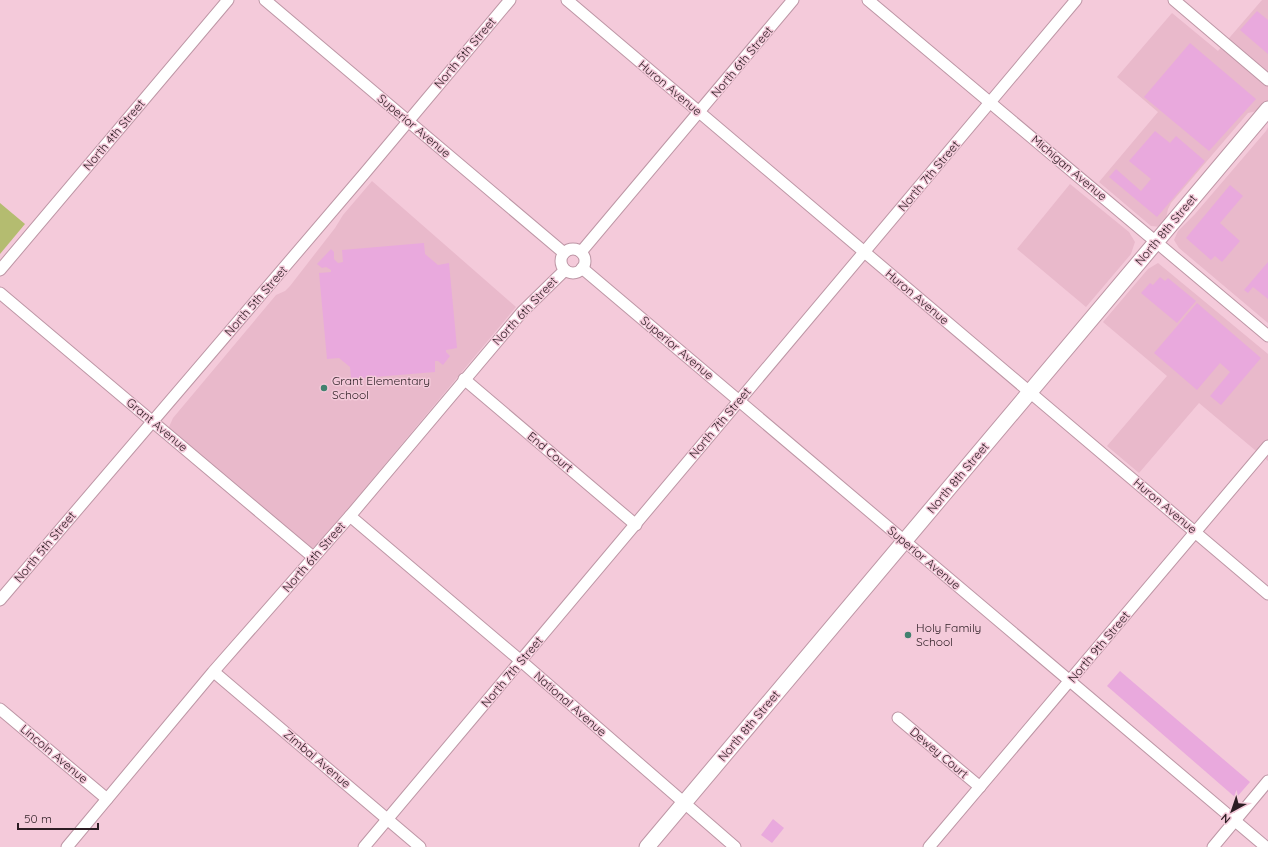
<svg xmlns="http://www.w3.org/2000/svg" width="1268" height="847" font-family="Quicksand,sans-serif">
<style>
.built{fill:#e9b9cb}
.green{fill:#b4bc70}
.building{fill:#e9a9dd}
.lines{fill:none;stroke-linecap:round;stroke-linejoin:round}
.minor-casing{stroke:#bd96a5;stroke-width:13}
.major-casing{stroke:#bd96a5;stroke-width:17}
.minor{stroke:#fff;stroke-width:11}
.major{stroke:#fff;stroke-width:15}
.poi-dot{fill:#41816f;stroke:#f4cada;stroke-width:1.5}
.labels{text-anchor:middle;stroke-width:3;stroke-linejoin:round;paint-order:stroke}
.street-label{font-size:12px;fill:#2c1d23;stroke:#f4cada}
.poi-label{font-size:12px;fill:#2c1d23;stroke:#f4cada;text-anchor:start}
</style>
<rect width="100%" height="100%" fill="#f4cada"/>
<g class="built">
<path d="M1262,0H1268V100L1257,111L1248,113L1171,203L1168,209L1165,223L1161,227L1151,226L1099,182L1158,112L1117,77L1172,13L1218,51Z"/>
<path d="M1268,127V323L1179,248L1174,240L1178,231L1195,214L1266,131Z"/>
<path d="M372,181L516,307L321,541L313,548L310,549L170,430L169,427L173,418L276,295L285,291L290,286L335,228L343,215Z"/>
<path d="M1070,184L1129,232L1135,242L1131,254L1086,307L1017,249Z"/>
<path d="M1158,263L1268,354V461L1199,403L1139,473L1107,446L1167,376L1103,322L1148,269Z"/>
</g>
<path class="green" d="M0,203L25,224L0,254Z"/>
<g class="building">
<path d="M1257,11L1268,20V54L1240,30Z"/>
<path d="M1190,43L1256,99L1209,151L1144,97Z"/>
<path d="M1155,131L1170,143L1176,136L1205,161L1157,217L1109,177L1116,169L1141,191L1151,179L1129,161Z"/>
<path d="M1230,185L1243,196L1220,223L1240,241L1222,262L1215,256L1211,260L1186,238Z"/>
<path d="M424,243L425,254L438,265L449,263L457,348L446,350V352L450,356L443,365L438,361H435V372L351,379L350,367L339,358L327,359L319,273L331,272V270L326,267L322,268L317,264L331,249L334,252V259L338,263L343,262L342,250Z"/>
<path d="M1268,262V299L1253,287L1248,293L1244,290Z"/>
<path d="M1160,277L1165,281L1168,278L1196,301L1177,323L1141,293L1150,283L1153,285Z"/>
<path d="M1197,303L1261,358L1221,405L1210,396L1230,372L1220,363L1197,390L1154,353Z"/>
<path d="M1120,671L1250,782L1236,798L1107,686Z"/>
<path d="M773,819L784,828L772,843L761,835Z"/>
</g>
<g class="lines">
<g class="minor-casing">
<g id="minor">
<path d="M265,0L564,253"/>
<path d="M567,0L1268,594"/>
<path d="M868,0L1268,336"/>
<path d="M1174,0L1268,80"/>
<circle cx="573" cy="261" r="12"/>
<path d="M581,252L793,0"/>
<path d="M582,268L1266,847"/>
<path d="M0,270L228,0"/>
<path d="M0,293L313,557"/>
<path d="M464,379L636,525"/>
<path d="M350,516L521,661L735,847"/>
<path d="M0,600L364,174L510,0"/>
<path d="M214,672L420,847"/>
<path d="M0,709L107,799"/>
<path d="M898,718L980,787"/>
<path d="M67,847L213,672L350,516L522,312L565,270"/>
<path d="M364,847L1076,0"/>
<path d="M929,847L1268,446"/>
<path d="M1213,847L1268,781"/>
</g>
</g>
<g class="major-casing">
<path id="major" d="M647,847L1268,109"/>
</g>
<use href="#minor" class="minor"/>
<use href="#major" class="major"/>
</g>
<g class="poi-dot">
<circle cx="324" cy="388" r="4"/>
<circle cx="908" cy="635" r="4"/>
</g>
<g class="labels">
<g class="street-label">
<text transform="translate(465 53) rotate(-50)" y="4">North 5th Street</text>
<text transform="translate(742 62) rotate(-50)" y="4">North 6th Street</text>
<text transform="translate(670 88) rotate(40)" y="4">Huron Avenue</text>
<text transform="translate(414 126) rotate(40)" y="4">Superior Avenue</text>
<text transform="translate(114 135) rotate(-50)" y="4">North 4th Street</text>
<text transform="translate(1069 168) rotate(40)" y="4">Michigan Avenue</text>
<text transform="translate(929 176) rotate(-50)" y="4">North 7th Street</text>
<text transform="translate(1166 230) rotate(-50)" y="4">North 8th Street</text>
<text transform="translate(917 297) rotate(40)" y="4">Huron Avenue</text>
<text transform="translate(256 301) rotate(-49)" y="4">North 5th Street</text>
<text transform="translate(525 311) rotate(-47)" y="4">North 6th Street</text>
<text transform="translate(677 348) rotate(40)" y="4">Superior Avenue</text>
<text transform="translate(720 423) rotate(-50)" y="4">North 7th Street</text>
<text transform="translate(157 425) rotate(40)" y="4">Grant Avenue</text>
<text transform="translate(550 452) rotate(40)" y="4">End Court</text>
<text transform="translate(958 478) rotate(-50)" y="4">North 8th Street</text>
<text transform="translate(1165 506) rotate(40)" y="4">Huron Avenue</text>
<text transform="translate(45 547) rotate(-50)" y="4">North 5th Street</text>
<text transform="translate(314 557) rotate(-49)" y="4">North 6th Street</text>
<text transform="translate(924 558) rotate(40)" y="4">Superior Avenue</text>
<text transform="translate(1099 647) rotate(-50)" y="4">North 9th Street</text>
<text transform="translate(512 672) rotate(-50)" y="4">North 7th Street</text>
<text transform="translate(570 704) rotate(41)" y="4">National Avenue</text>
<text transform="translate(749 726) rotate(-50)" y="4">North 8th Street</text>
<text transform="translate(939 753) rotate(40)" y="4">Dewey Court</text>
<text transform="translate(54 754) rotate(40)" y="4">Lincoln Avenue</text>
<text transform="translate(317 759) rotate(40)" y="4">Zimbal Avenue</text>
</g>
<g class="poi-label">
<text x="332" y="385">Grant Elementary<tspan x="332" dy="14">School</tspan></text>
<text x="916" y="632">Holy Family<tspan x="916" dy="14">School</tspan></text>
</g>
</g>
<g transform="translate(1232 811) rotate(220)" stroke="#f4cada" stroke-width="3" paint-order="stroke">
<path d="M0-3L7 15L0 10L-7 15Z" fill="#2c1d23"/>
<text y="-6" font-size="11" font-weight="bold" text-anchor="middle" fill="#2c1d23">N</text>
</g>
<path d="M18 823v6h80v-6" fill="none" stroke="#2c1d23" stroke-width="2"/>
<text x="24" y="823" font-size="12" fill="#2c1d23" stroke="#f4cada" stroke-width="3" paint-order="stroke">50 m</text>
</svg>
